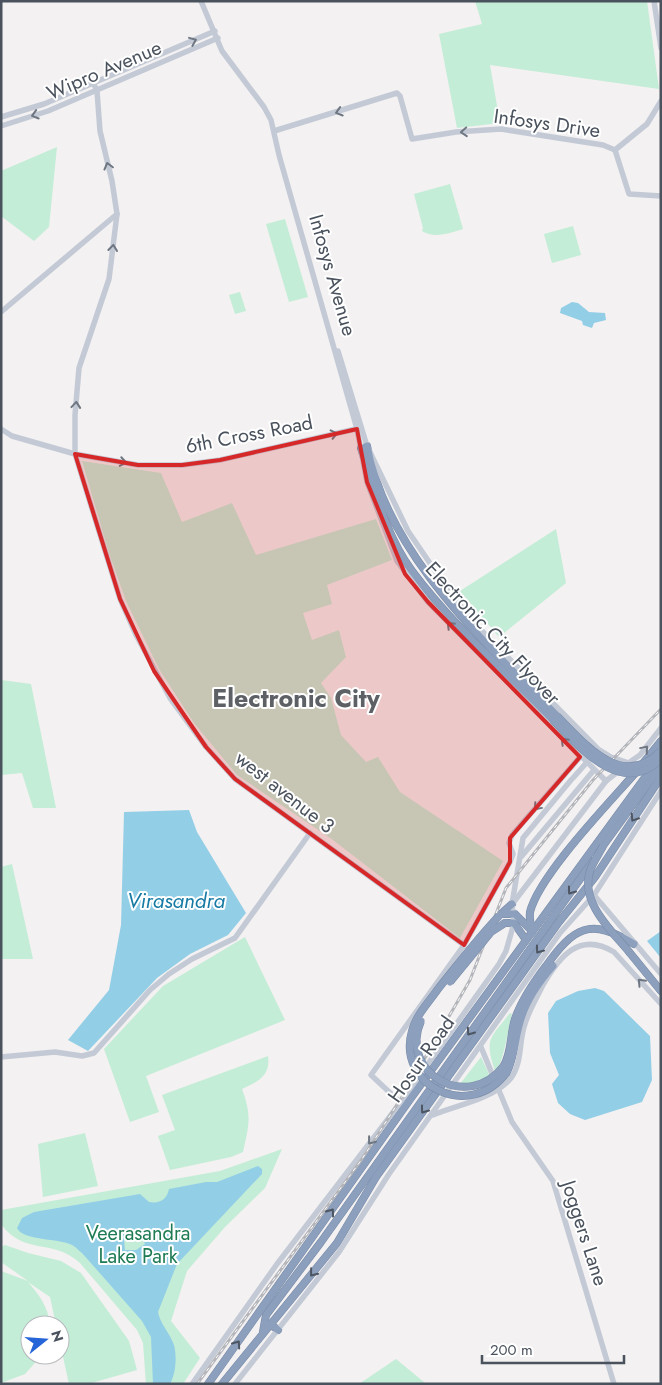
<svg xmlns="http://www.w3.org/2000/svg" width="662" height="1385" font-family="Jost,sans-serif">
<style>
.green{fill:#c3edd6}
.water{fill:#93cee7;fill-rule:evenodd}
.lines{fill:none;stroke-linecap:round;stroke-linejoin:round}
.highway-casing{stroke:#778aa8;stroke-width:8}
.secondary{stroke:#c3cad6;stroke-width:5.5}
.highway{stroke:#8c9fbc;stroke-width:7}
.rail-casing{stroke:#b3b5ba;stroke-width:3}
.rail{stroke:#fff;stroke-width:1;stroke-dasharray:4;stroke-linecap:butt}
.highway-bridge-casing{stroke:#778aa8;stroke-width:8;stroke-linecap:butt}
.highway-bridge{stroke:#8c9fbc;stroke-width:7}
.oneway{stroke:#6e7681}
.oneway2{stroke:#4d5662}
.marked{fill:#d62828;fill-opacity:0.2;stroke:#d62828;stroke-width:4;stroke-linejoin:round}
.labels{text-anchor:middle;stroke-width:4;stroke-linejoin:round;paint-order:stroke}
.street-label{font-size:20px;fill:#4a525d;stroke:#fff}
.park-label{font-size:20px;fill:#1e7b54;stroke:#fff}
.water-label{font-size:21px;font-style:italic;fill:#167aa4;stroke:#fff}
.district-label{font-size:25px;font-weight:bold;fill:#5d6065;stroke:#fff}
</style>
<rect width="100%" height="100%" fill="#f3f1f1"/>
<g class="green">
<path d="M475,1H647L659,89L490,65L500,123L457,128L439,34L482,24Z"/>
<path d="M57,147L49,227L34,241L1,216V171Z"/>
<path d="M450,184L463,229C450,233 434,239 422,231L423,228L414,194Z"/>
<path d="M285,219L308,297L289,302L266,224Z"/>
<path d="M573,226L581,255L552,263L544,234Z"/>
<path d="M240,292L246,311L235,314L229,295Z"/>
<path d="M82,461L161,473L182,522L232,503L256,555L376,519L392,560L327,585L332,604L303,613L312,640L339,630L346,657L321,683L331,698L341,735L366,762L378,757L400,792L503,861L460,938L333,840L237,775L194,723L159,669L126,601L109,553Z"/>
<path d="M556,529L566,583L499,637L460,591Z"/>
<path d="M1,680L31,684L56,808H33L22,773L1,775Z"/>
<path d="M12,864L33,959H1V867Z"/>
<path d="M245,937L285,1020L146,1076L159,1112L130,1122L104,1049L163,986Z"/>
<path d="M510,1013L512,1014C508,1027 504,1064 495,1071C484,1038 490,1039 510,1013Z"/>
<path d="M268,1056C271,1076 257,1082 242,1089C252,1116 249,1125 243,1152L231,1157L170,1170L158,1136L175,1130L162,1095Z"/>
<path d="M481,1057L490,1076L466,1085L460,1084Z"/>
<path d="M85,1133L98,1186L43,1197L38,1144Z"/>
<path d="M282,1149L265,1188L225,1227L187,1271L171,1321L200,1358L183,1384H146L143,1343L137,1330L80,1263C53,1238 24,1256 1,1224V1210L220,1171Z"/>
<path d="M5,1245L28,1253L61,1261L81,1273L129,1341L137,1370L88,1384H69L60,1343V1325H56L50,1297L28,1282C39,1295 48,1306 50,1325H30V1355H42L25,1374L1,1383V1271L28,1281L1,1262V1247Z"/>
<path d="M396,1359L425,1383L359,1384Z"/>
</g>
<g class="water">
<path d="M572,302L578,303L589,312L605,313L606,320L594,323L592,328L583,325L582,321L560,313L561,308Z"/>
<path d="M189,810L197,832L246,913L228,935L190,954L157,978L88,1051L68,1040L109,990L121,925L124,812Z"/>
<path d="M661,931V958L647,941Z"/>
<path d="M595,988L604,991L650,1036L652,1080L642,1102L585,1120L570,1114L558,1103L552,1084L559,1075L550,1053L548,1013L556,1001L578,991Z"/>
<path d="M258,1166L262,1169V1174L177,1264L158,1312C160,1324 170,1333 174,1345C177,1357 176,1373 170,1384H153L151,1337L142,1321L82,1253C79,1251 76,1247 72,1245C59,1238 23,1241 17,1228L22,1218L34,1212L140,1194L149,1202C160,1204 167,1199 169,1189L206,1182H217ZM131,1234L142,1237L145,1244L136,1250H125L124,1239Z"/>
</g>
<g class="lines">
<g class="highway-casing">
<g id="highway">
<path d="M367,446C387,554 484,641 557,716"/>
<path d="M361,448C374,488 386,536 412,571C452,625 506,672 553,720"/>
<path d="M644,762L661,741"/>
<path d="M600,850L661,766"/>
<path d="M501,914L512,904"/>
<path d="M502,914H515L530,929"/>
<path d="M505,923H514L526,940"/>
<path d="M532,932C531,925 529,919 530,912C539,875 610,802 637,771"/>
<path d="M630,953L661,991"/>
<path d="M503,1067C512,1054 510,1034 515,1019C522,999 533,983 546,966C574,927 590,917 634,944"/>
<path d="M507,1072C515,1055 515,1037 521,1019C527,999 539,982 553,966"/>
<path d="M270,1324L278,1330"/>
<path d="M263,1332L266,1315L321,1242L593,861"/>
<path d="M208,1384L411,1098L654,765"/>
<path d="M222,1384L337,1243L376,1177L559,922L595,877L661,777"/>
</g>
</g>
<g class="secondary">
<path d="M201,1L222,51L264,107L271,120L279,155L357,429L367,482L397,561L428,602L606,781"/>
<path d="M654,1L661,48"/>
<path d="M93,82L97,91L100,131L112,181L117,214L109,279L79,368L75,415V454L120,599L136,635L170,698L206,747L235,779L464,945"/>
<path d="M1,117L44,104L215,31"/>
<path d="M1,126L48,111L218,38"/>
<path d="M274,131L397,93L400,96L412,139L456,132L501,129L603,145L615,150"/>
<path d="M615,150L629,194L661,196"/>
<path d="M615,150L647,124L661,101"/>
<path d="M1,312L117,214"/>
<path d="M338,351L367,446L408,531L453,597L479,628L598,749L611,757L629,763"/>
<path d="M1,429L12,436L75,454L138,465H182L220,460L360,428"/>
<path d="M627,764L640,755L661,728"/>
<path d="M573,778L588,761"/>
<path d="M521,857L594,770"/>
<path d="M594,895L661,974"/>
<path d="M513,903L606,781L620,770"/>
<path d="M481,1047L512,1122L553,1181L614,1384"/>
<path d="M1,1057L55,1052L82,1056L94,1053L150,990L169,974L192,959L235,938L310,833"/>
<path d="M402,1104L371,1075L464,945L510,862L513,854L509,843L512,835L580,757"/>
<path d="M433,1115C457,1105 494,1099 511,1078C522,1063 519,1044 524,1027C528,1012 536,999 543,985C559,957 579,931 614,952L661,1004"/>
<path d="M192,1384L277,1264L401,1102L499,964L506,951L514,923L512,904L523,838L571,780"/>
<path d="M235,1384L339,1252L389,1174L560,933L594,895L661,791"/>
</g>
<use href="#highway" class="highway"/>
<g class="rail-casing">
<path id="rail" d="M197,1384L362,1159L407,1089L470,980L506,888L593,780L661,709"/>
</g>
<use href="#rail" class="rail"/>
<g class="highway-bridge-casing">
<g id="highway-bridge">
<path d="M557,716C585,744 622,791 661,751"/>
<path d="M553,720C580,747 621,798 661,759"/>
<path d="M603,846C599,854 593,862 590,871C580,903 612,931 630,953"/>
<path d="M499,916C477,939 458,964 438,989C429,1002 416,1015 412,1031C396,1086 470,1122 507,1072"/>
<path d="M450,982L491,932L505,923"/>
<path d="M421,1021C398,1073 468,1112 503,1067"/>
</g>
</g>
<use href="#highway-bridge" class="highway-bridge"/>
</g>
<defs><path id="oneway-chevron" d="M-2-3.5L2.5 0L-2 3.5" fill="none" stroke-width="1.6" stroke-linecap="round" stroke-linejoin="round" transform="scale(1.25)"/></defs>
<g class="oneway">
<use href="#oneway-chevron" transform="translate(193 41) rotate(-22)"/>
<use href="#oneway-chevron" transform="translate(339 112) rotate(163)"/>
<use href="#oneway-chevron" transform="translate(35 115) rotate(163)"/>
<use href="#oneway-chevron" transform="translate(464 132) rotate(176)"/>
<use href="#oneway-chevron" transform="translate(108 166) rotate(-105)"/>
<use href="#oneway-chevron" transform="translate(113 248) rotate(-83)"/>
<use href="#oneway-chevron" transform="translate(76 405) rotate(-85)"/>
<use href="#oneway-chevron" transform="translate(334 434) rotate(-13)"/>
<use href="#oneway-chevron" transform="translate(123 462) rotate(10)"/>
<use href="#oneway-chevron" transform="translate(450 625) rotate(-135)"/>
<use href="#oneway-chevron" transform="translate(564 741) rotate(-135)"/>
<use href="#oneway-chevron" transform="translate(645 749) rotate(-50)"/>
<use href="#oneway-chevron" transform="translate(537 807) rotate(130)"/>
<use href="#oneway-chevron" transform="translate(641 982) rotate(-133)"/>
<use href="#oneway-chevron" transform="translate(371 1141) rotate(128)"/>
</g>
<g class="oneway2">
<use href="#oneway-chevron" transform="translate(634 818) rotate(123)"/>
<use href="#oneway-chevron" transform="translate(571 891) rotate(126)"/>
<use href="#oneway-chevron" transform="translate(539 950) rotate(126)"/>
<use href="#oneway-chevron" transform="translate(470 1032) rotate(125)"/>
<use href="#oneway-chevron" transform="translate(424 1110) rotate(126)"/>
<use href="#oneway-chevron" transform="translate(331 1212) rotate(-54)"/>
<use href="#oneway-chevron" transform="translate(313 1273) rotate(129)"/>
<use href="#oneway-chevron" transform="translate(237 1344) rotate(-55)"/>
</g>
<path class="marked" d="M357,429L367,482L405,574L428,602L580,757L510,838V862L464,945L235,779L206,747L154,671L120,599L75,454L138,465H182L220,460Z"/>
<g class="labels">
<g class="street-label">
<text transform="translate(104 70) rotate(-23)" y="7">Wipro Avenue</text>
<text transform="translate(547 123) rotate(8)" y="7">Infosys Drive</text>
<text transform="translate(333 275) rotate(74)" y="7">Infosys Avenue</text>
<text transform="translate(249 434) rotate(-11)" y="7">6th Cross Road</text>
<text transform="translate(493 633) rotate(47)" y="7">Electronic City Flyover</text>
<text transform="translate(285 792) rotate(38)" y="7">west avenue 3</text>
<text transform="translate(421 1059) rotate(-55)" y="7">Hosur Road</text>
<text transform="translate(585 1233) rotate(72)" y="7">Joggers Lane</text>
</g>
<g class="park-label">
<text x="138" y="1240">Veerasandra<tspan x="138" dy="23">Lake Park</tspan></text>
</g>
<g class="water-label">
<text x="176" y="908">Virasandra</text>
</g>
<g class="district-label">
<text x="296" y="707">Electronic City</text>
</g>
</g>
<rect width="662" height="1385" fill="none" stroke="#4a525d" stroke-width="5"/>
<g transform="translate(45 1340) rotate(73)"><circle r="24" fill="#ffffff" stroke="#b7babe"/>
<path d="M0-4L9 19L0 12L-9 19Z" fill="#2565d8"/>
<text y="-8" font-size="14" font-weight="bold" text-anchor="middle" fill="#4a525d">N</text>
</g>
<path d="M482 1355v8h142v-8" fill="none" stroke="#4a525d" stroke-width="2.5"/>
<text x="490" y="1355" font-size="15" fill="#4a525d" stroke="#ffffff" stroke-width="4" paint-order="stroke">200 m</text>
</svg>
